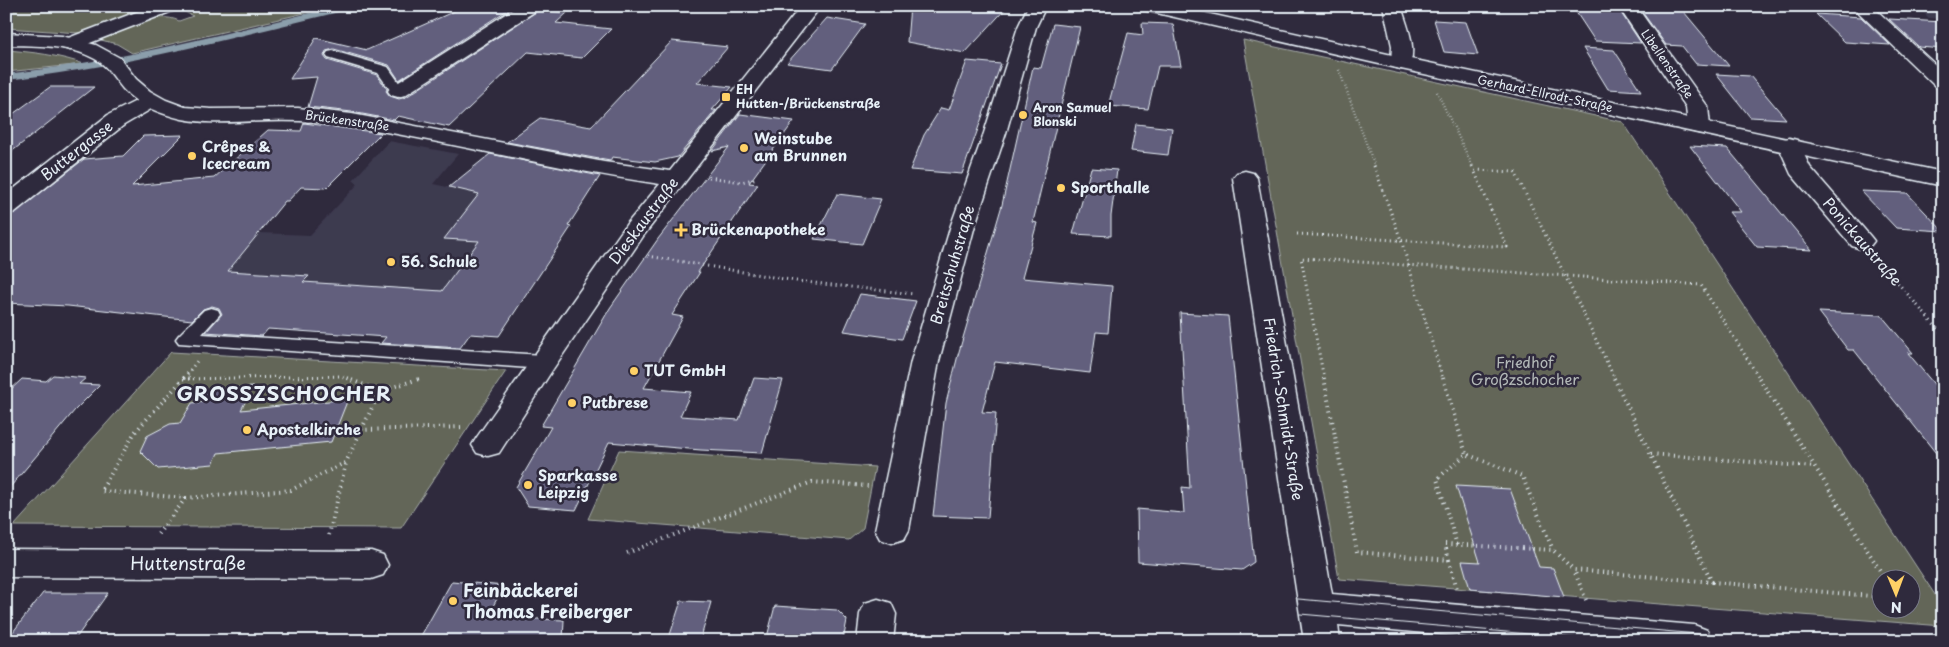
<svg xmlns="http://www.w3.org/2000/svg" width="1949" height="647" font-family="'Playpen Sans',sans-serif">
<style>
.built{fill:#3e3a50}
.green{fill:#636658;stroke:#a6aca8;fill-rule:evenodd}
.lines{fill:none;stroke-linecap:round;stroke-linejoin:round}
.stream{stroke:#8b9eab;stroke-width:6}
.building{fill:#625f7d;stroke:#e8f1f8}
.lane-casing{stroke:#e8f1f8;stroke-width:3}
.street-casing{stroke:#e8f1f8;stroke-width:3}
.secondary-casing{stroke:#e8f1f8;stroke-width:3}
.path-far2{stroke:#e8f1f8;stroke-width:2.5;stroke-dasharray:0.5 2.5;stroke-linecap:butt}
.path-far1{stroke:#e8f1f8;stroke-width:3;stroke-dasharray:1 4;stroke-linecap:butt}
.path{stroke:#e8f1f8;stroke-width:4;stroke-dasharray:1 4.5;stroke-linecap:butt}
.lane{fill:#2f2a3d;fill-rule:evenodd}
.street{fill:#2f2a3d;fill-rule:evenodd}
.secondary{fill:#2f2a3d;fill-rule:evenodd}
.tram{stroke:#e8f1f8;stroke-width:1}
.poi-dot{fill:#ffd166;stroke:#2f2a3d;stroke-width:2}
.labels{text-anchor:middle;stroke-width:5;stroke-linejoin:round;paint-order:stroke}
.far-street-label{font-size:12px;fill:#e8f1f8;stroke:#2f2a3d}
.far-poi-label{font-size:12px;font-weight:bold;fill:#e8f1f8;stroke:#2f2a3d;text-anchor:start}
.poi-label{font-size:15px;font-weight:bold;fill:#e8f1f8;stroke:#2f2a3d;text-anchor:start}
.street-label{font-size:15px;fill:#e8f1f8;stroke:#2f2a3d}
.park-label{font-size:15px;fill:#b3b9b8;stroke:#2f2a3d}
.near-street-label{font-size:18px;fill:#e8f1f8;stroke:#2f2a3d}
.near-poi-label{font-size:18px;font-weight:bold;fill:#e8f1f8;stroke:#2f2a3d;text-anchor:start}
.district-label{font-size:20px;font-weight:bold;letter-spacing:1px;fill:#e8f1f8;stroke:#2f2a3d}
</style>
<rect width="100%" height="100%" fill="#2f2a3d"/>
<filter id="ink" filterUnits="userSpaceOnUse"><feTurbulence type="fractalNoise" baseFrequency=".02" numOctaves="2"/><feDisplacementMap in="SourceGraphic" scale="10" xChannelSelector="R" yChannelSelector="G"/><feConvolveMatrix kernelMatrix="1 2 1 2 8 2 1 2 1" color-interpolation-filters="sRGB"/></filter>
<g filter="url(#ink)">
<g class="built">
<path d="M1903,6H1943V19L1929,18L1917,7Z"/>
<path d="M389,141L458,154L433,184L481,194L571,227L499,336L213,318L199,320L212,289L259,233L310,235L358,184L353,180Z"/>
</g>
<g class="green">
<path d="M6,6H155L79,33L6,28Z"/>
<path d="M189,6H335L132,53L117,44L101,40L104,37C125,29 157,10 179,21L193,16L185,12Z"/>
<path d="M1243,40L1623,122L1943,607V626L1339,579ZM1882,580H1912V610H1882Z"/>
<path d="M6,50C33,52 58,55 84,64L6,72Z"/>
<path d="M171,352L506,371L401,528L14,526Z"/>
<path d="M619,450L875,467L863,528L849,540L588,519Z"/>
</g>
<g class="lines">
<path class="stream" d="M6,77C123,64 236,34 350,6"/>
</g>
<g class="building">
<path d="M466,6L512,7L399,80L389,65L334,49L326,51L324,56L327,60L377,75L387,89L386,91L390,96L399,99L406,97L539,10L567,13L556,23L611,29L582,58L528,52L449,127L398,116L394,120L352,112L308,107L317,77L290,79L316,38L367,50Z"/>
<path d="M910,6H1008L965,53L907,42Z"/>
<path d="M1572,6L1617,7L1641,43L1595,41Z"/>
<path d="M1653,6H1679L1729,66L1696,64L1682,46L1666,45L1640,9H1655Z"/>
<path d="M1816,14L1861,17L1890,45L1845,42Z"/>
<path d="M827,18L865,24L832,69L787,63Z"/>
<path d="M1889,19L1943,22V49L1919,47Z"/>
<path d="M1434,20L1466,22L1478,55L1444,52Z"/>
<path d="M1142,23L1173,24L1181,66H1158L1148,109L1108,106L1128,33L1143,35Z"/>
<path d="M1053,24L1080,27L1033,222L1037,223L1022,278L1112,286L1108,333L1096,332L1090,373L995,362L982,412L996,413L988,518L933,516L946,403L958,355L1002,205L1033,67L1041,68Z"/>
<path d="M672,41L728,47L697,83L732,87L712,110H716L678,157L655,162L612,157L610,161L507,142L540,118L591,127Z"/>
<path d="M1583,48L1614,50L1641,91L1608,89Z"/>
<path d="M967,61L1001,64L962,174L910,170L924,135L941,108L949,110Z"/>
<path d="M1716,74L1750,76L1786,119L1750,117Z"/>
<path d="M50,87H94L6,156V119Z"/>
<path d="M740,114L794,121L749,183L758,184L698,272H700L672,315L683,317L644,388L691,392L680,416L739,420L754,378L783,380L762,453L701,450L609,442L576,510L528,506L516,487L551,427L541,426L610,308L658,239L729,147L712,151Z"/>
<path d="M304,123L381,133L326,188L301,187L288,201H285L228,271L309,276L303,282L442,291L479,241L444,239L479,194L449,187L490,154L600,176L568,226L571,227L499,336L470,334L460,348L381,343L386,337L268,329L262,336L206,332L222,314L219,308L212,306L203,309L192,320L68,306L6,303V223L13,214L84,159L123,156L143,136L183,135L132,186L214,178L268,130L301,131Z"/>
<path d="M1136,124L1172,128L1168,155L1131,151Z"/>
<path d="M1690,146L1727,148L1812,250L1757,247L1729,212H1741Z"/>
<path d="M1091,168L1117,170L1111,216V236L1073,234Z"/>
<path d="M1861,191L1907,193L1943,231L1896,228Z"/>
<path d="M837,194L881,199L862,244L814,239Z"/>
<path d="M860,294L916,301L902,339L844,331Z"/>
<path d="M1819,312L1881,315L1913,353H1908L1943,395V462L1854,350H1848Z"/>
<path d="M1180,313L1228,316L1254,562L1242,570L1138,562L1137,509L1184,513L1182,487L1190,488Z"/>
<path d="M53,375L86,378L79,384L100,385L75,410L6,492V394L22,379L46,381Z"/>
<path d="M253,387L241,410L348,399L331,442L218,453L213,464L158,469L140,451L147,436L170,424L180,423L192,403L201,402L207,390Z"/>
<path d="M1456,486L1510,489L1539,567L1553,568L1564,597L1470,589L1462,561L1480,562Z"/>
<path d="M452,581L504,586L487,617L564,620L563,641H418Z"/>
<path d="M43,593H108L74,641H6Z"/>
<path d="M681,601L711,602L700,641H668Z"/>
<path d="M775,606L837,610L847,620L843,641H766Z"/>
</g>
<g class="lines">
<g class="lane-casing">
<g id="lane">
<path d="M333,51L388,67L405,91L403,94H393L378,73L328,58L326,55L328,52Z"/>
<path d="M211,308L218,310L220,314L202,334L543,355L550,357L553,362L550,367L543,369L179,343L176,339L179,335L204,310Z"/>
</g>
</g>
<g class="street-casing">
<g id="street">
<path d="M152,6H178L175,10L77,48L70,50L63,48L60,44L63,40Z"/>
<path d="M518,6H540L537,10L405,95L398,97L391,95L388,91L391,87Z"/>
<path d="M1028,6H1046L1036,27L1006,133L975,225L939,361L909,530L904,539L892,543L880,539L875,530L911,361L951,225L984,133L1018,27Z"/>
<path d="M1383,6H1401C1406,23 1419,51 1408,67L1401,69L1394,67L1391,63L1392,46Z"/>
<path d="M1618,6H1636L1708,107L1710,126L1707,131L1699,133L1691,131L1688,126L1686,107Z"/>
<path d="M1852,6H1872L1943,72V89L1936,87Z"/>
<path d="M151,95L158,97L162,101L158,105L124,125L15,212L6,214V195L108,115L144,97Z"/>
<path d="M1789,138L1797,140L1810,167L1870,236L1874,241L1870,246L1861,249L1852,246L1791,174L1778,145L1781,140Z"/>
<path d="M1245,171L1253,173L1257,178L1332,594L1694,625L1707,630L1712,641H1511L1338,625L1340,641H1304L1233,178L1237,173Z"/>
<path d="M6,549L371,551L383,555L388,565L383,575L371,579L6,577Z"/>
<path d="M878,599L891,603L896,614L893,641H857L860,614L865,603Z"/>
</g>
</g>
<g class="secondary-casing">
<g id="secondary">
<path d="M801,6H821L644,235L553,369L499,453L488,456L477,453L472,445L477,437L626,225L660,184C556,169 455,143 352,126C324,122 296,120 269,121C240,121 211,125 182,119C161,114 138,106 123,89C113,77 108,66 95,59C69,44 35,46 6,45V33L62,36L96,45L120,58L136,79L150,91L166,100L185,107L211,109L298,108L352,114L604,162L670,171Z"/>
<path d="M1139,6H1174L1401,57L1943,172V186L1401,69L1148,11L1142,10Z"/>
</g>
</g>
<g class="path-far2">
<path d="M1339,70L1375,167"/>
<path d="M1437,92L1473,167"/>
</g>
<g class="path-far1">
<path d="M1374,166L1401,240L1443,379"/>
<path d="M1472,166L1474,170"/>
<path d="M709,177L741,182L758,178"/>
<path d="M1297,234L1507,247L1474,170L1515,172L1615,379"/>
<path d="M648,256L796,281L914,294"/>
<path d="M1878,260L1943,335"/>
<path d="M184,378L197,361"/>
<path d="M183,379L341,376L349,379"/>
<path d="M418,379L422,378"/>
<path d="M1324,379L1301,258L1701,285L1760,379"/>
</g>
<g class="path">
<path d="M1324,378L1357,552L1449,560L1457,589"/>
<path d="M1443,378L1466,454"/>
<path d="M1759,378L1886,580"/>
<path d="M380,391L422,378"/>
<path d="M361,430L465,427"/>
<path d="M1651,454L1815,467"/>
<path d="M186,498L101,491L135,432L184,378H194"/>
<path d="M186,498L291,490L346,462L380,391L346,378"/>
<path d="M158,534L186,498"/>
<path d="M329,535L346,463"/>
<path d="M1457,545L1437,479L1466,454L1522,476L1553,550"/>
<path d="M627,553L812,482L868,486"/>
<path d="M1449,560L1445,544L1553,550L1574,570"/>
<path d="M1712,582L1882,597"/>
<path d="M1586,600L1574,570L1712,582L1614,378"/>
</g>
<use href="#lane" class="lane"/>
<use href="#street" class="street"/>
<use href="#secondary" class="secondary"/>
<g class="tram">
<path d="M1298,599L1777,641"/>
<path d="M1300,614L1609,641"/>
</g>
</g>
</g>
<g class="poi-dot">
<rect x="721" y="92" width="10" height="10" rx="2.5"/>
<circle cx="1023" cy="115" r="5"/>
<circle cx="744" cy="148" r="5"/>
<circle cx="192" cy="156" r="5"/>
<circle cx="1061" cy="188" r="5"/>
<path d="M678.5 222.5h5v5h5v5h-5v5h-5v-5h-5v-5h5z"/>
<circle cx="391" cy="262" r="5"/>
<circle cx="634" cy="371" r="5"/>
<circle cx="572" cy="403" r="5"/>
<circle cx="247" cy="430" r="5"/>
<circle cx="528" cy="485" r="5"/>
<circle cx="453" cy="601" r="5"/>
</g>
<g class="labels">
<g class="far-street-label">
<text transform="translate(1667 64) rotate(55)" y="4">Libellenstraße</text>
<text transform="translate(1545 94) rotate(12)" y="4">Gerhard-Ellrodt-Straße</text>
<text transform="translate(347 121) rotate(8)" y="4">Brückenstraße</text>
</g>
<g class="far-poi-label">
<text x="736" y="94">EH<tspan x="736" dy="14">Hutten-/Brückenstraße</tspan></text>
<text x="1033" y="112">Aron Samuel<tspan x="1033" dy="14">Blonski</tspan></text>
</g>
<g class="poi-label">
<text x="754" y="144">Weinstube<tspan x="754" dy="17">am Brunnen</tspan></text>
<text x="202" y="152">Crêpes &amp;<tspan x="202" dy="17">Icecream</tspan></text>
<text x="1071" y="193">Sporthalle</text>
<text x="691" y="235">Brückenapotheke</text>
<text x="401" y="267">56. Schule</text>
<text x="644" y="376">TUT GmbH</text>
<text x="582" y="408">Putbrese</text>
<text x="257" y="435">Apostelkirche</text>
<text x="538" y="481">Sparkasse<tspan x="538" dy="17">Leipzig</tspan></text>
</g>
<g class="street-label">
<text transform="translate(77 151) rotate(-38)" y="5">Buttergasse</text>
<text transform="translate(644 221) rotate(-53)" y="5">Dieskaustraße</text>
<text transform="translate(1862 242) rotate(49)" y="5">Ponickaustraße</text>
<text transform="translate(953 265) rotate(-74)" y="5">Breitschuhstraße</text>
<text transform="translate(1283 409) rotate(81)" y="5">Friedrich-Schmidt-Straße</text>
</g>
<g class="park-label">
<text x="1525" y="368">Friedhof<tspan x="1525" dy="17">Großzschocher</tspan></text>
</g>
<g class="near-street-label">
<text x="188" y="570">Huttenstraße</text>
</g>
<g class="near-poi-label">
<text x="463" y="597">Feinbäckerei<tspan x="463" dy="21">Thomas Freiberger</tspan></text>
</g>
<g class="district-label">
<text x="284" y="401">GROSSZSCHOCHER</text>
</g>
</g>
<rect width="1949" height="647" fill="none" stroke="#2f2a3d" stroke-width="25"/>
<rect x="12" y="12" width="1924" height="622" fill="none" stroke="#e8f1f8" stroke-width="2" filter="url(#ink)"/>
<g transform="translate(1896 594) rotate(179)"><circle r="24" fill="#2f2a3d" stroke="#797a88"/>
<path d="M0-4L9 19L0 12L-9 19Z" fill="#ffd166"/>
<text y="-8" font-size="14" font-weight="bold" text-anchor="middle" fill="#e8f1f8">N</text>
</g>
</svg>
